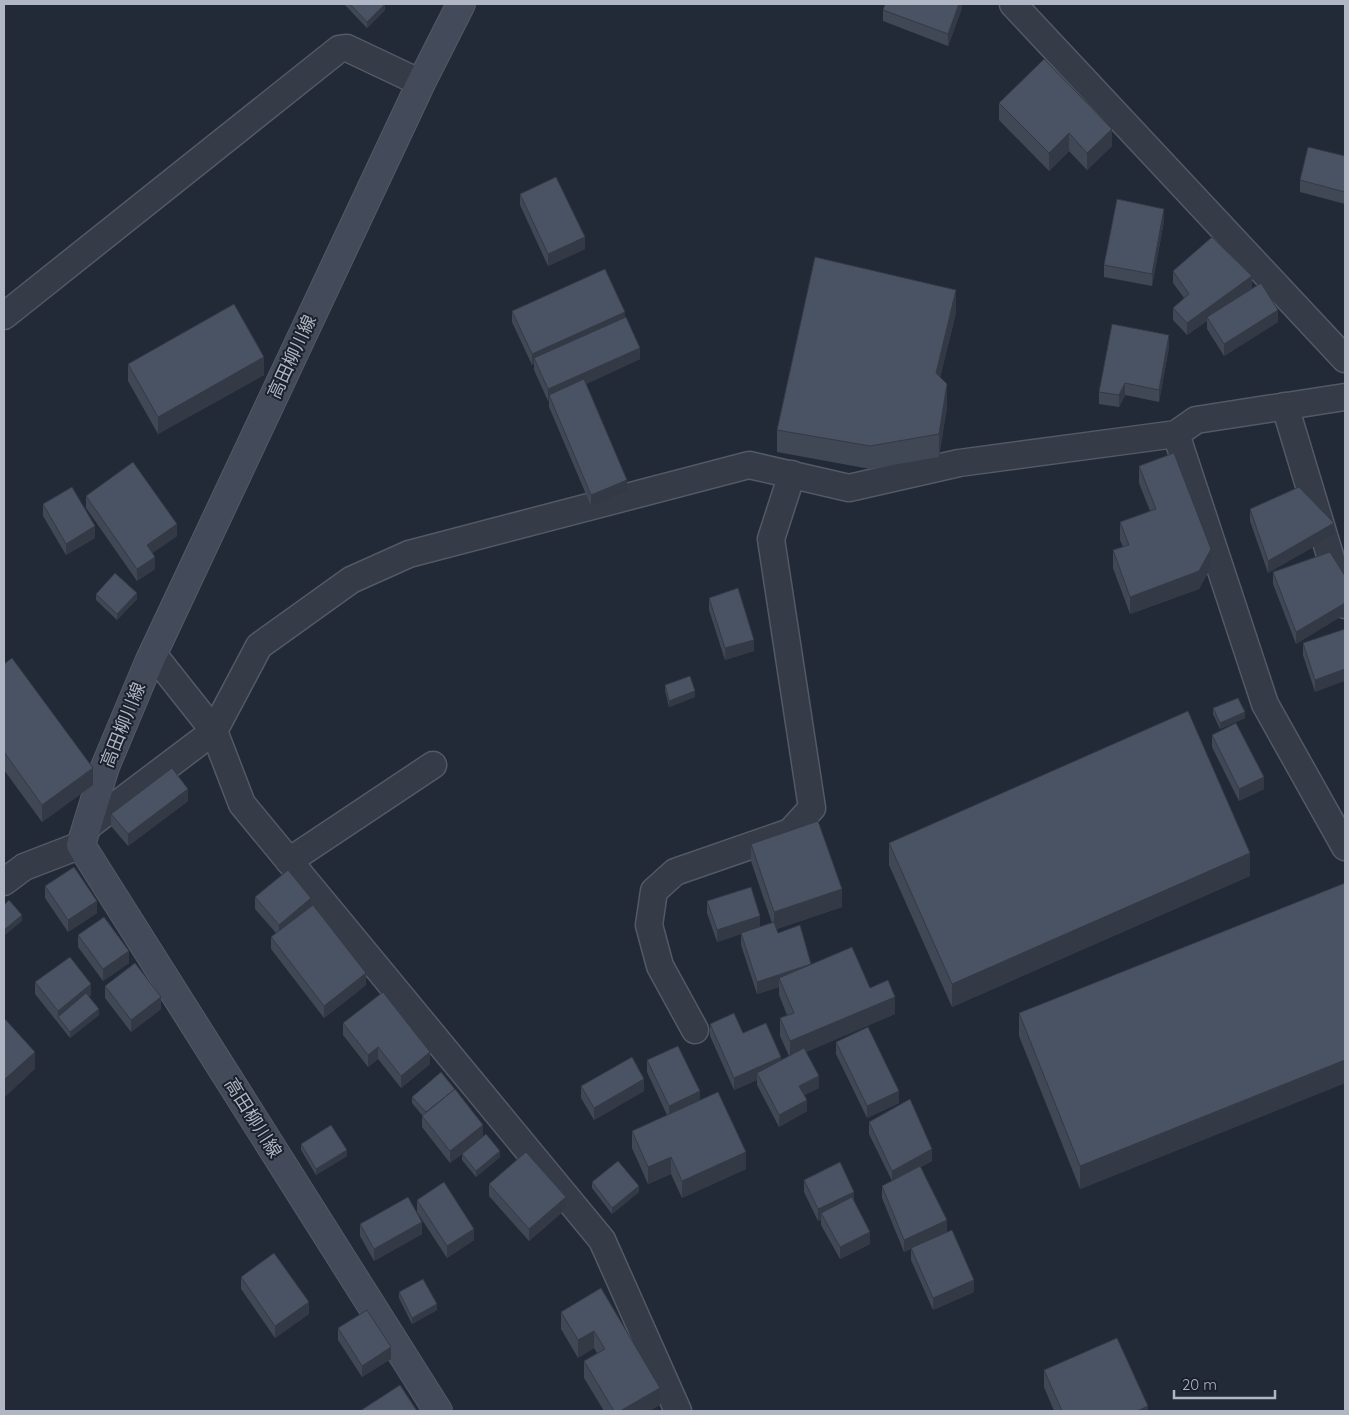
<svg xmlns="http://www.w3.org/2000/svg" width="1349" height="1415" font-family="Quicksand,'Noto Sans JP',sans-serif">
<style>
.lines{fill:none;stroke-linecap:round;stroke-linejoin:round}
.street-casing{stroke:#535965;stroke-width:29}
.secondary-casing{stroke:#535965;stroke-width:30}
.street{stroke:#353c47;stroke-width:26}
.secondary{stroke:#434b5a;stroke-width:28}
.wall{fill:#404755}
.shaded-wall{fill:#343a45}
.building{fill:#4a5363;stroke:#343a45}
.labels{text-anchor:middle;stroke-width:4;stroke-linejoin:round;paint-order:stroke}
.street-label{font-size:18px;fill:#b0b6c4;stroke:#1b212c}
</style>
<rect width="100%" height="100%" fill="#222a37"/>
<g class="lines">
<g class="street-casing">
<g id="street">
<path d="M1013,4L1345,359"/>
<path d="M4,316L339,49L347,48L421,83"/>
<path d="M1285,406L1345,605"/>
<path d="M1176,434L1265,704L1345,847"/>
<path d="M153,654L214,731L242,804L602,1240L678,1411"/>
<path d="M87,827L214,731L259,646L351,580L409,554L749,465L849,488L959,463L1176,434L1196,420L1345,397"/>
<path d="M289,861L433,765"/>
<path d="M4,882L24,867L81,845"/>
<path d="M695,1030L660,966L649,925L654,891L675,872L790,832L812,808L771,539L792,474"/>
</g>
</g>
<g class="secondary-casing">
<path id="secondary" d="M438,1411L81,845L105,767L149,662L421,83L461,4"/>
</g>
<use href="#street" class="street"/>
<use href="#secondary" class="secondary"/>
</g>
<g class="wall">
<path d="M344,4H385V10L367,28Z"/>
<path d="M962,4V8L948,46L883,21V10Z"/>
<path d="M999,103L1112,146L1087,170L1069,151L1049,171L999,120Z"/>
<path d="M1345,156V204L1300,192V180Z"/>
<path d="M520,194L585,249L548,266L520,205Z"/>
<path d="M1164,221L1152,286L1104,277V265Z"/>
<path d="M1173,271L1252,288L1245,293L1278,322L1224,356L1207,329V321L1187,335L1173,320V308L1184,298L1173,283Z"/>
<path d="M512,311L625,317L640,359L586,384L627,492L591,506L549,407V401H548L534,370V364L532,365L512,322Z"/>
<path d="M956,313L940,377L947,407L939,457L870,469L777,452V430Z"/>
<path d="M1169,347L1159,402L1125,395L1119,407L1099,404V392Z"/>
<path d="M128,364L264,375L158,434L128,381Z"/>
<path d="M1139,466L1211,567L1199,589L1130,614L1113,568V550L1123,547L1120,540V522L1150,511L1139,483Z"/>
<path d="M86,496L177,536L152,553L155,569L137,581L86,508Z"/>
<path d="M43,504L95,538L66,555L43,516Z"/>
<path d="M1250,509L1334,535L1268,573L1250,521Z"/>
<path d="M1273,572L1345,576V614L1296,644L1273,584Z"/>
<path d="M96,594L137,599L117,620L96,600Z"/>
<path d="M709,598L754,651L725,660L709,610Z"/>
<path d="M1345,629L1315,692L1303,655V643Z"/>
<path d="M4,664L93,785L42,822L4,770Z"/>
<path d="M665,685L695,697L669,707L665,691Z"/>
<path d="M1213,708L1245,718L1220,729L1213,714Z"/>
<path d="M1212,735L1264,789L1239,801L1212,747Z"/>
<path d="M188,801L128,846L111,826V814Z"/>
<path d="M889,843L1250,876L952,1007L889,865Z"/>
<path d="M751,844L842,907L777,929L778,933L811,964L870,988L895,1014L806,1052L819,1088L804,1095L807,1111L779,1127L757,1085V1080L734,1090L710,1036V1024L743,1033L781,1060L789,1056L780,1036V1018L787,1015L779,995V987L757,994L741,945V934L717,942L707,913V901L760,927L772,923L751,861Z"/>
<path d="M1345,883V1083L1080,1189L1019,1036V1013Z"/>
<path d="M45,886L97,913L68,932L45,898Z"/>
<path d="M255,897L311,906L366,985L324,1018L271,949V937L276,933L255,909Z"/>
<path d="M78,935L129,963L103,981L78,947Z"/>
<path d="M35,982L91,995L89,997L99,1015L70,1038L35,994Z"/>
<path d="M105,986L161,1009L131,1032L105,998Z"/>
<path d="M343,1023L430,1064L401,1088L378,1059L368,1067L343,1035Z"/>
<path d="M836,1042L899,1103L867,1118L836,1054Z"/>
<path d="M647,1060L700,1100L746,1169L682,1198L671,1174L648,1184L632,1148V1131L667,1115L647,1072Z"/>
<path d="M581,1086L644,1091L594,1120L581,1098Z"/>
<path d="M412,1097L483,1136L500,1157L476,1177L462,1160V1154L450,1163L422,1127V1115L412,1103Z"/>
<path d="M869,1122L932,1161L921,1167L947,1232L974,1292L933,1310L911,1260V1249L904,1252L882,1198V1186L892,1181L869,1134Z"/>
<path d="M301,1144L347,1156L316,1175L301,1150Z"/>
<path d="M804,1180L854,1203L870,1244L840,1259L821,1225V1220L818,1221L804,1192Z"/>
<path d="M592,1182L639,1192L612,1214L592,1188Z"/>
<path d="M489,1184L566,1209L529,1241L489,1196Z"/>
<path d="M417,1200L474,1240L447,1258L417,1212Z"/>
<path d="M360,1224L422,1234L374,1261L360,1236Z"/>
<path d="M241,1277L309,1314L275,1338L241,1289Z"/>
<path d="M601,1288L660,1405L649,1411H604L584,1378V1361L597,1353L594,1348L578,1358L561,1329V1312Z"/>
<path d="M399,1292L437,1310L412,1324L399,1298Z"/>
<path d="M338,1328L391,1359L362,1377L338,1340Z"/>
<path d="M1044,1370L1148,1411H1054L1044,1387Z"/>
</g>
<g class="shaded-wall">
<path d="M385,4V10L367,28V22Z"/>
<path d="M959,4H962V8L948,46V34Z"/>
<path d="M1112,129V146L1087,170V153Z"/>
<path d="M1069,133V151L1049,171V153Z"/>
<path d="M1164,209V221L1152,286V274Z"/>
<path d="M585,237V249L548,266V254Z"/>
<path d="M1252,276V288L1208,320L1207,317V321L1187,335V323Z"/>
<path d="M956,290V313L936,395V373Z"/>
<path d="M1278,310V322L1224,356V344Z"/>
<path d="M625,312V324L534,358V364L532,365V354Z"/>
<path d="M1169,335V347L1159,402V390Z"/>
<path d="M640,348V359L551,400L549,395V401H548V389Z"/>
<path d="M264,357V375L158,434V417Z"/>
<path d="M1125,383V395L1119,407V395Z"/>
<path d="M947,384V407L939,457V434Z"/>
<path d="M627,480V492L591,506V495Z"/>
<path d="M1334,523V535L1268,573V561Z"/>
<path d="M177,524V536L147,557V545Z"/>
<path d="M95,526V538L66,555V544Z"/>
<path d="M1211,549V567L1199,589L1130,614V597Z"/>
<path d="M155,557V569L137,581V569Z"/>
<path d="M137,593V599L117,620V614Z"/>
<path d="M1345,603V614L1296,644V632Z"/>
<path d="M754,640V651L725,660V648Z"/>
<path d="M1345,669V681L1315,692V680Z"/>
<path d="M695,691V697L669,707V701Z"/>
<path d="M1245,712V718L1220,729V723Z"/>
<path d="M93,768V785L42,822V805Z"/>
<path d="M1264,777V789L1239,801V789Z"/>
<path d="M188,789V801L128,846V834Z"/>
<path d="M1250,853V876L952,1007V984Z"/>
<path d="M842,889V907L774,930V912Z"/>
<path d="M311,898V910L279,937V925Z"/>
<path d="M97,901V913L68,932V920Z"/>
<path d="M22,915V921L4,936V930Z"/>
<path d="M760,916V928L717,942V930Z"/>
<path d="M129,951V963L103,981V969Z"/>
<path d="M811,965L779,978V987L757,994V982Z"/>
<path d="M366,973V985L324,1018V1006Z"/>
<path d="M91,984V995L61,1020L58,1017V1011Z"/>
<path d="M161,997V1009L131,1032V1020Z"/>
<path d="M895,997V1014L790,1059V1041Z"/>
<path d="M99,1009V1015L70,1038V1032Z"/>
<path d="M378,1047V1059L368,1067V1055Z"/>
<path d="M35,1052V1069L4,1098V1080Z"/>
<path d="M430,1052V1064L401,1088V1076Z"/>
<path d="M781,1057V1069L757,1073V1080L734,1090V1078Z"/>
<path d="M1345,1060V1083L1080,1189V1166Z"/>
<path d="M819,1076V1088L799,1098V1086Z"/>
<path d="M644,1079V1091L594,1120V1108Z"/>
<path d="M700,1091V1103L669,1118V1106Z"/>
<path d="M899,1091V1103L867,1118V1106Z"/>
<path d="M807,1100V1111L779,1127V1115Z"/>
<path d="M483,1125V1137L450,1163V1151Z"/>
<path d="M932,1149V1161L892,1182V1171Z"/>
<path d="M347,1150V1156L316,1175V1169Z"/>
<path d="M500,1151V1157L476,1177V1171Z"/>
<path d="M746,1152V1169L682,1198V1181Z"/>
<path d="M671,1157V1174L648,1184V1167Z"/>
<path d="M639,1186V1192L612,1214V1208Z"/>
<path d="M854,1192V1203L821,1213V1220L818,1221V1209Z"/>
<path d="M566,1197V1209L529,1241V1229Z"/>
<path d="M947,1220V1232L904,1252V1240Z"/>
<path d="M422,1222V1234L374,1261V1249Z"/>
<path d="M474,1229V1240L447,1258V1246Z"/>
<path d="M870,1232V1244L840,1259V1247Z"/>
<path d="M974,1280V1292L933,1310V1298Z"/>
<path d="M309,1302V1314L275,1338V1326Z"/>
<path d="M437,1304V1310L412,1324V1318Z"/>
<path d="M594,1331V1348L578,1358V1340Z"/>
<path d="M391,1347V1359L362,1377V1366Z"/>
<path d="M660,1388V1405L649,1411H620Z"/>
<path d="M1148,1406V1411H1137Z"/>
</g>
<g class="building">
<path d="M350,4H385L367,22Z"/>
<path d="M885,4H959L948,34L883,10Z"/>
<path d="M1044,59L1112,129L1087,153L1069,133L1049,153L999,103Z"/>
<path d="M1308,147L1345,156V192L1300,180Z"/>
<path d="M556,177L585,237L548,254L520,194Z"/>
<path d="M1117,199L1164,209L1152,274L1104,265Z"/>
<path d="M1212,237L1252,276L1187,323L1173,308L1189,294L1173,271Z"/>
<path d="M815,257L956,290L936,373L947,384L939,434L870,446L777,430Z"/>
<path d="M605,269L625,312L532,354L512,311Z"/>
<path d="M1261,283L1278,310L1224,344L1207,317Z"/>
<path d="M234,304L264,357L158,417L128,364Z"/>
<path d="M626,317L640,348L548,389L534,358Z"/>
<path d="M1112,324L1169,335L1159,390L1125,383L1119,395L1099,392Z"/>
<path d="M584,379L627,480L591,495L549,395Z"/>
<path d="M1174,453L1211,549L1199,571L1130,597L1113,550L1129,545L1120,522L1156,509L1139,466Z"/>
<path d="M133,462L177,524L147,545L155,557L137,569L86,496Z"/>
<path d="M72,487L95,526L66,544L43,504Z"/>
<path d="M1299,487L1334,523L1268,561L1250,509Z"/>
<path d="M1330,552L1345,576V603L1296,632L1273,572Z"/>
<path d="M115,573L137,593L117,614L96,594Z"/>
<path d="M738,588L754,640L725,648L709,598Z"/>
<path d="M1345,629V669L1315,680L1303,643Z"/>
<path d="M12,658L93,768L42,805L4,752V664Z"/>
<path d="M690,676L695,691L669,701L665,685Z"/>
<path d="M1238,698L1245,712L1220,723L1213,708Z"/>
<path d="M1188,711L1250,853L952,984L889,843Z"/>
<path d="M1236,723L1264,777L1239,789L1212,735Z"/>
<path d="M172,768L188,789L128,834L111,814Z"/>
<path d="M818,821L842,889L774,912L751,844Z"/>
<path d="M74,867L97,901L68,920L45,886Z"/>
<path d="M288,870L311,898L279,925L255,897Z"/>
<path d="M1345,883V1060L1080,1166L1019,1013Z"/>
<path d="M751,887L760,916L717,930L707,901Z"/>
<path d="M9,900L22,915L4,930V905Z"/>
<path d="M313,905L366,973L324,1006L271,937Z"/>
<path d="M104,917L129,951L103,969L78,935Z"/>
<path d="M774,922L778,933L800,925L811,964L757,982L741,933Z"/>
<path d="M852,947L870,988L888,980L895,997L790,1041L780,1018L794,1013L779,978Z"/>
<path d="M70,957L91,984L58,1011L35,982Z"/>
<path d="M135,963L161,997L131,1020L105,986Z"/>
<path d="M383,992L430,1052L401,1076L378,1047L368,1055L343,1023Z"/>
<path d="M86,993L99,1009L70,1032L58,1017Z"/>
<path d="M734,1013L743,1033L766,1023L781,1057L734,1078L710,1024Z"/>
<path d="M4,1018L35,1052L4,1080Z"/>
<path d="M868,1027L899,1091L867,1106L836,1042Z"/>
<path d="M678,1046L700,1091L669,1106L647,1060Z"/>
<path d="M804,1048L819,1076L799,1086L807,1100L779,1115L757,1073Z"/>
<path d="M632,1057L644,1079L594,1108L581,1086Z"/>
<path d="M441,1072L458,1093L455,1089L426,1112L412,1097Z"/>
<path d="M455,1089L483,1125L450,1151L422,1116Z"/>
<path d="M718,1092L746,1152L682,1181L671,1157L648,1167L632,1131Z"/>
<path d="M910,1099L932,1149L892,1171L869,1122Z"/>
<path d="M331,1125L347,1150L316,1169L301,1144Z"/>
<path d="M486,1134L500,1151L476,1171L462,1154Z"/>
<path d="M526,1152L566,1197L529,1229L489,1184Z"/>
<path d="M618,1161L639,1186L612,1208L592,1182Z"/>
<path d="M840,1162L854,1192L818,1209L804,1180Z"/>
<path d="M920,1166L947,1220L904,1240L882,1186Z"/>
<path d="M444,1182L474,1229L447,1246L417,1200Z"/>
<path d="M408,1197L422,1222L374,1249L360,1224Z"/>
<path d="M852,1197L870,1232L840,1247L821,1213Z"/>
<path d="M952,1230L974,1280L933,1298L911,1248Z"/>
<path d="M274,1253L309,1302L275,1326L241,1277Z"/>
<path d="M423,1279L437,1304L412,1318L399,1292Z"/>
<path d="M601,1288L660,1388L620,1411H614L584,1361L605,1349L594,1331L578,1340L561,1312Z"/>
<path d="M367,1310L391,1347L362,1366L338,1328Z"/>
<path d="M1117,1338L1148,1406L1137,1411H1062L1044,1370Z"/>
<path d="M400,1385L417,1411H360Z"/>
</g>
<g class="labels">
<g class="street-label">
<text transform="translate(292 357) rotate(-65)" y="6">高田柳川線</text>
<text transform="translate(123 725) rotate(-68)" y="6">高田柳川線</text>
<text transform="translate(253 1118) rotate(58)" y="6">高田柳川線</text>
</g>
</g>
<rect width="1349" height="1415" fill="none" stroke="#b0b6c4" stroke-width="10"/>
<path d="M1174 1390v8h101v-8" fill="none" stroke="#b0b6c4" stroke-width="2.5"/>
<text x="1182" y="1390" font-size="15" fill="#b0b6c4" stroke="#1b212c" stroke-width="4" paint-order="stroke">20 m</text>
</svg>
